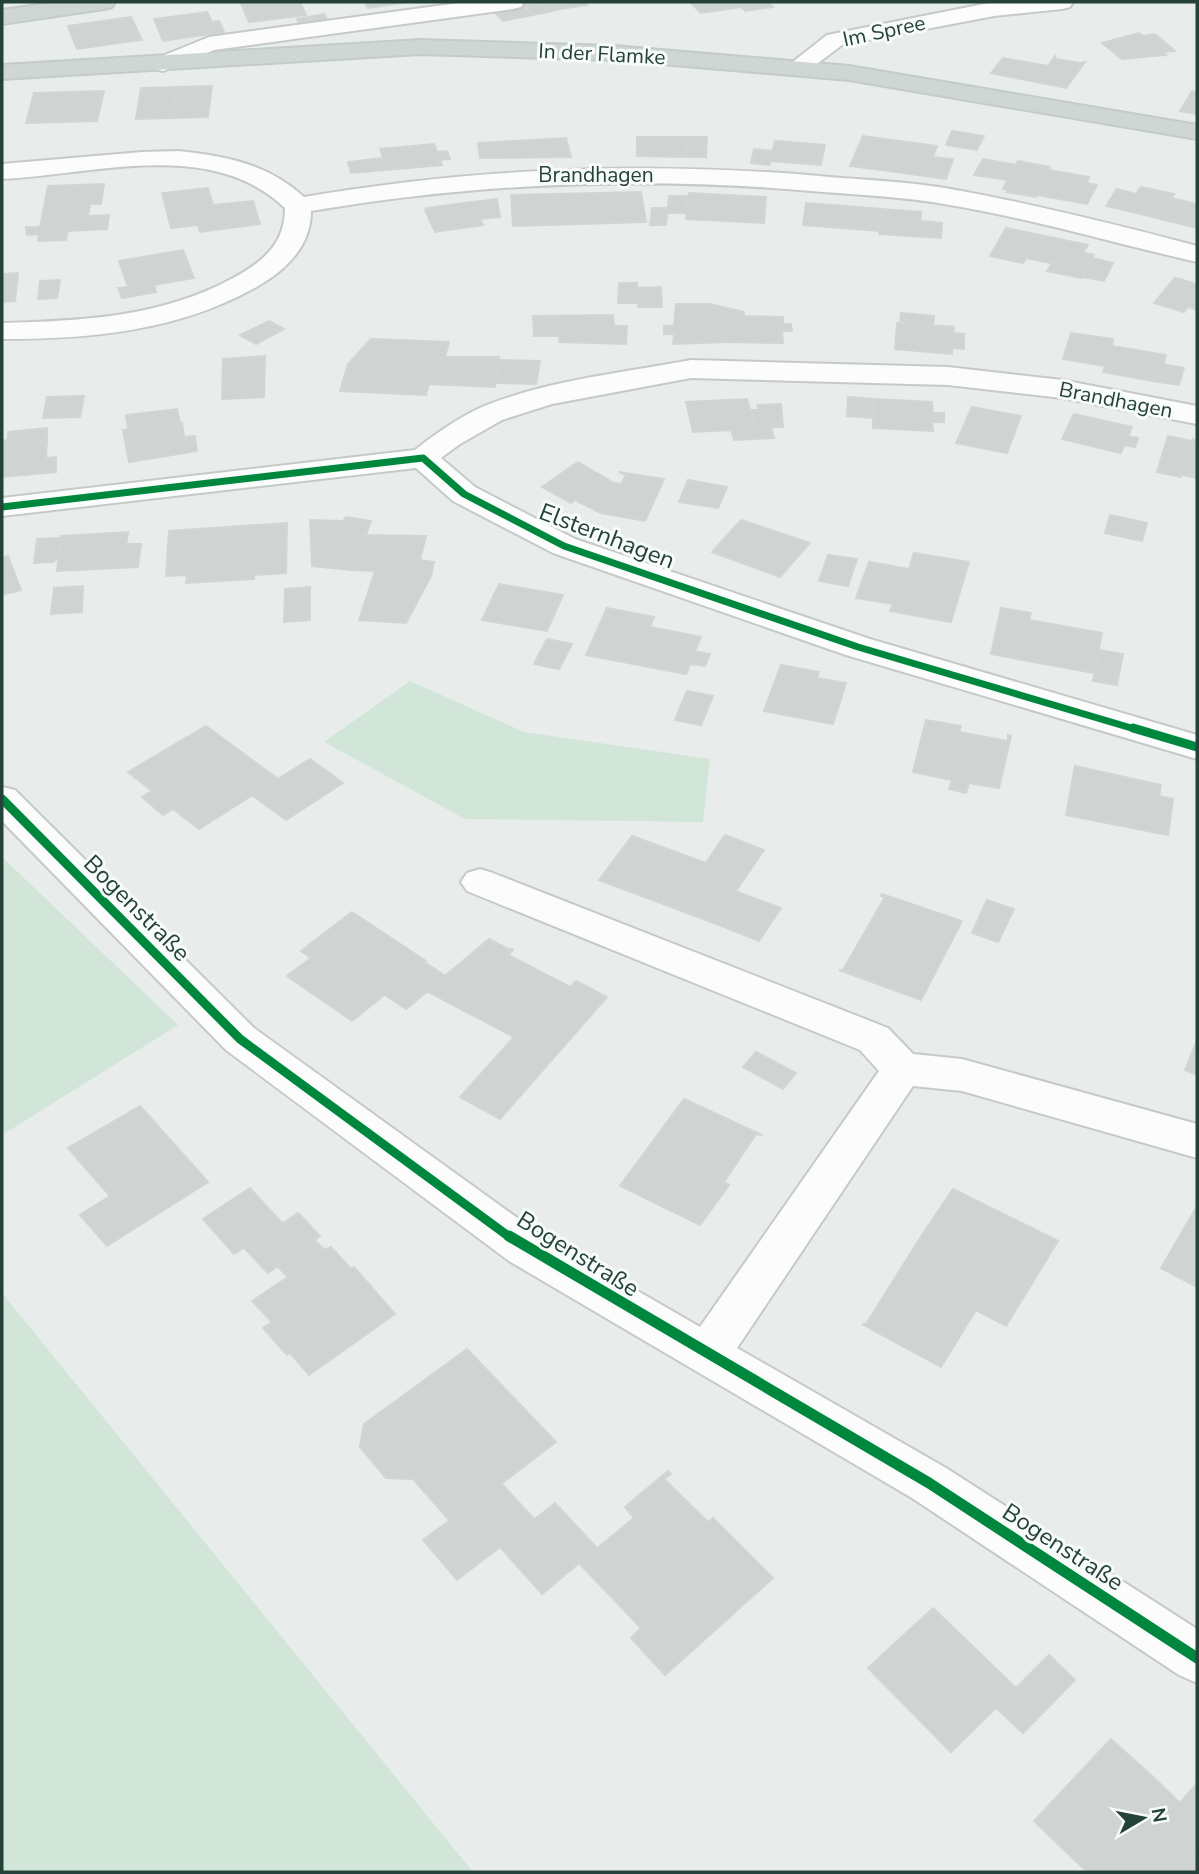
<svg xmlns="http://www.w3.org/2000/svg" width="1199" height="1874" font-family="'Nunito Sans',sans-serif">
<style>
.green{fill:#d1e6d8}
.building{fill:#cfd4d2;stroke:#d1d6d4;stroke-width:2}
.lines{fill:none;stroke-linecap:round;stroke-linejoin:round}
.minor-casing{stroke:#c5cac8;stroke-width:4}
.major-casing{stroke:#c3ccc9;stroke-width:4}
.minor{fill:#fcfcfc;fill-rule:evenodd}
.major{fill:#cfd7d5;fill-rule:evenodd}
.cycleway-far2-casing{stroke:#f7fbf9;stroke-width:10}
.cycleway-far1-casing{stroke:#f7fbf9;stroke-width:13}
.cycleway-casing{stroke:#f7fbf9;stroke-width:16}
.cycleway-far2{stroke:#00873e;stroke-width:7}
.cycleway-far1{stroke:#00873e;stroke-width:9}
.cycleway{stroke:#00873e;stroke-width:11}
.labels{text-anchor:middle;stroke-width:6;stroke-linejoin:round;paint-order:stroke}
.far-street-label{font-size:21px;fill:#24423a;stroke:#f7fbf9}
.street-label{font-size:24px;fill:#24423a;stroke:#f7fbf9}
</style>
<rect width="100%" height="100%" fill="#e8edeb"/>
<g class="green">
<path d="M410,681L524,732L710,759L703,822L465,819L324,742Z"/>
<path d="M2,857L178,1025L2,1135Z"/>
<path d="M2,1293L473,1872H2Z"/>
</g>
<g class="building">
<path d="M259,2H300L306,15L249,22L241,4Z"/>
<path d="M364,2H408L368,8Z"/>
<path d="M537,2L548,12L533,15L522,5Z"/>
<path d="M537,2H553L560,9L548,12Z"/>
<path d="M553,2H585L587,5L560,9Z"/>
<path d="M690,2H736L741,7L701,13Z"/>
<path d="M736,2H768L773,7L745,11Z"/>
<path d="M522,5L533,15L503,21L492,10Z"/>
<path d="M207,12L212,22L219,21L224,32L163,41L154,19Z"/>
<path d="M324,14L328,21L301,26L297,19Z"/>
<path d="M131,17L142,40L126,42L116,19Z"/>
<path d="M116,19L126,42L77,49L68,26Z"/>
<path d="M1139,33L1143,36L1155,34L1175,51L1163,52L1166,55L1122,59L1102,43Z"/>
<path d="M1055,56L1056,59L1080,63L1085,62L1066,88L991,73L1003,58L1048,66Z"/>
<path d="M212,86L208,117L172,118L177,87Z"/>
<path d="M177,87L172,118L136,119L141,88Z"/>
<path d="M104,91L97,121L61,122L69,92Z"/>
<path d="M1192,91L1197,92V114L1180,111Z"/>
<path d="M69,92L61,122L26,123L34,93Z"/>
<path d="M952,131L984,136L977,150L946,145Z"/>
<path d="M863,136L907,142L896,172L850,166Z"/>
<path d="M637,137H686L687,157L637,156Z"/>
<path d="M686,137H707L706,157H687Z"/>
<path d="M566,138L571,157L480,158L478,143Z"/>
<path d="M775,141L825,145L821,165L770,161Z"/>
<path d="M907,142L937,146L933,157L953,159L946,179L896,172Z"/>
<path d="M434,144L437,152L447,151L450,159L440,160L442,165L351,173L348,162L383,158L380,149Z"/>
<path d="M754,149L772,151L770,165L751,163Z"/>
<path d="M983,159L1016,165L1007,180L974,175Z"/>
<path d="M1018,161L1050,167L1036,197L1006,192L1007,189H1003Z"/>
<path d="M1049,170L1089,177L1087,183L1097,185L1087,204L1037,195Z"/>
<path d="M104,184L101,204H90L88,216L109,215L107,229L68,231L76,185Z"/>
<path d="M76,185L66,240L38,241L39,234L27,235L26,227H40L48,186Z"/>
<path d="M1141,187L1174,194L1171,198L1197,204V228L1124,210Z"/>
<path d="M208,188L213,205L253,201L260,224L200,232L198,225L171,228L162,193Z"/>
<path d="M1117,189L1136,194L1124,210L1106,206Z"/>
<path d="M641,192L646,222L513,226L511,195Z"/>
<path d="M689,193L766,197L764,223L686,219Z"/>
<path d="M669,196H688L686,213H667Z"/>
<path d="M497,199L500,217L480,219L472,202Z"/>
<path d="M471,202L483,225L435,232L425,210L427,208Z"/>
<path d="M806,203L882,209L879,231L803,225Z"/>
<path d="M652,208H668L666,225H650Z"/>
<path d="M882,209L921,212V221L942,223L941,238L879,234Z"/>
<path d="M1006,228L1088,245L1083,253L1094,255L1086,270L1026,258L1023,263L990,256Z"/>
<path d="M183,250L194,278L154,285L156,292L122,298L118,288L128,287L119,261Z"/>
<path d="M1093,258L1113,263L1104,281L1083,277Z"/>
<path d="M1052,263L1086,270L1082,278L1047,271Z"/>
<path d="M18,273L15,301L2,302V274Z"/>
<path d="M1175,278L1197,284V310L1188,307L1184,312L1154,303Z"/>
<path d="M60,280L57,298L38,299L40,281Z"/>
<path d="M619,283H637V303H618Z"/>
<path d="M661,287L662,307H638L637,288Z"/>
<path d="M676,304H710L726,308V342L673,344L674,334H664V326H674Z"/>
<path d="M726,308L744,312V316L783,317V324H791L792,331H782L783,343L726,342Z"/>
<path d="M901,313L934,316L933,326L900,323Z"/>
<path d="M613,315L614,326H627L626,344L559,342L560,336H534L533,316Z"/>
<path d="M269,321L284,329L256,344L240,335Z"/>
<path d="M897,323L954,327L953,333L964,334V349L952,348V354L895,349Z"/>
<path d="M1071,333L1113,339L1112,346L1166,355L1159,382L1103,372L1105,366L1063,359Z"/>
<path d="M371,339L449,342L445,357H499L495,387L429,384L426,395L340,391L348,364Z"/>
<path d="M265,356L264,397L222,399L223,359Z"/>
<path d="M499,360L540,361L536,384L496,383Z"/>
<path d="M1163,364L1184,368L1179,385L1159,382Z"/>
<path d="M84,396L80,417L43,418L47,397Z"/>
<path d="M848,397L873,399L874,418L847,416Z"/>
<path d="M747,399L755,428L771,427L774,438L734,440L731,430L693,432L686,402Z"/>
<path d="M873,399L932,402L933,413H944V422H932L933,431L873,428Z"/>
<path d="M781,404L783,427L755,428L751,410H759L757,405Z"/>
<path d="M972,407L1021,416L1007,453L956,443Z"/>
<path d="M177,409L180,423L128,430L126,415Z"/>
<path d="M1074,414L1132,427L1128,436L1138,438L1135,447L1124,445L1121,453L1062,439Z"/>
<path d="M182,423L184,437L195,436L197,451L129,462L123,430Z"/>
<path d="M47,428V441L17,444V439L8,440V432Z"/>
<path d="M1168,436L1192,441L1181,477L1157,472Z"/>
<path d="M17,439V444L47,441L46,458L56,457V472L2,477V441Z"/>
<path d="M1193,439L1197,442V478L1182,475Z"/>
<path d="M578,462L614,483L621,484L626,475L619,472L664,479L645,521L601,513L575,500L571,503L542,487Z"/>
<path d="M688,480L727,487L718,508L679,502Z"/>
<path d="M1110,515L1147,523L1142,541L1105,533Z"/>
<path d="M346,517L371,521L366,535H362L351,570L312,566L310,520L343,521Z"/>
<path d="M741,520L810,543L780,577L712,552Z"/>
<path d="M287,523L286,573L254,575V579L186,583L187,575L166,576L169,531Z"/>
<path d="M128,532L126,544H141L138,567L57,571L61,536Z"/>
<path d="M362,535L426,536L420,560L434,562L431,576L406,623L359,620L375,571L351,570Z"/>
<path d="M61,538L58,558L53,562L34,563L37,539Z"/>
<path d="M914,553L969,562L951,622L890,611L893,604L856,598L869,562L909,569Z"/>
<path d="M828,555L857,559L848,586L819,581Z"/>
<path d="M8,556L21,590L2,595V558Z"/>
<path d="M499,584L563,595L547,631L482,620Z"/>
<path d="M83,586L82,612L51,614L54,588Z"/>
<path d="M310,587V620L284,622L285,589Z"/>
<path d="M607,608L654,617L650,627L701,637L695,651L710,654L705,666L690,664L686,674L586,655Z"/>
<path d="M1001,608L1031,613L1029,620L1102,633L1094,673L991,654Z"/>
<path d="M547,639L572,644L559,669L534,664Z"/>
<path d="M1099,650L1123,654L1117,685L1093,681Z"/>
<path d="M781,665L819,672L817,678L846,683L833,724L764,711Z"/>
<path d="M687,691L713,696L701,725L675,720Z"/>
<path d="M926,720L961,726L959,732L1008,741V735L1011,736L999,788L969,783L966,793L949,789L952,780L913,772Z"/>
<path d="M206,726L278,779L199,829L173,809L163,815L142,797L152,791L128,772Z"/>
<path d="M310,759L343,783L286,820L252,795Z"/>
<path d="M1075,766L1161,785L1159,796L1173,799L1168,835L1066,815Z"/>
<path d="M725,835L764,850L714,923L599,880L632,836L706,863Z"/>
<path d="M735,891L781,908L759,941L714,923Z"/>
<path d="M882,894L962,921L921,1000L839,970H843L885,897L881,896Z"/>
<path d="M987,900L1014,909L998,942L972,933Z"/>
<path d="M352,912L426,961L352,1021L287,976L311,958L301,951Z"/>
<path d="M489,939L510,950L453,1005L427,991Z"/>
<path d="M511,949L513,950L508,955L570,987L576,981L607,997L500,1119L460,1097L514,1037L453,1005Z"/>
<path d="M424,962L446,976L406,1009L385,995Z"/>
<path d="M1197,1040V1075L1185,1070Z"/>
<path d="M756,1052L796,1073L783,1089L743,1067Z"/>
<path d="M684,1099L762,1135L756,1134L724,1182L729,1185L700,1225L620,1186Z"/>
<path d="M140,1106L208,1182L107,1246L80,1215L110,1196L68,1148Z"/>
<path d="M250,1188L282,1223L234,1254L203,1219Z"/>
<path d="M953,1189L1058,1241L1031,1285L924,1232Z"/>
<path d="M1196,1208H1197V1287L1161,1268Z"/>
<path d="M298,1213L320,1236L268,1273L245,1249Z"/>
<path d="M924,1232L1031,1285L1006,1326L976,1310L941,1367L862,1324H866Z"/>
<path d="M315,1241L325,1250L331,1247L351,1269L354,1267L395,1314L309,1375L290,1353L287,1355L263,1328L272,1322L252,1301L288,1277L277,1266Z"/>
<path d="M467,1349L556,1442L459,1516L458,1514L449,1520L413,1479L386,1478L360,1447L364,1424Z"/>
<path d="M668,1471L671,1474L664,1479L708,1522L713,1518L773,1578L665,1675L631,1638L641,1628L579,1563L634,1518L625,1507Z"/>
<path d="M501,1483L535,1520L457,1580L423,1540Z"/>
<path d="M555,1503L597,1548L542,1594L500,1547Z"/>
<path d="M933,1608L1016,1688L951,1752L868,1668Z"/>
<path d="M1049,1655L1075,1680L1023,1733L996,1708Z"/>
<path d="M1111,1739L1152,1776L1141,1788L1197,1839V1843L1184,1859L1197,1872H1087L1034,1821Z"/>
<path d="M1152,1776L1180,1803L1197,1783V1839L1141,1788Z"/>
<path d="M1197,1843V1871L1184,1859Z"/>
</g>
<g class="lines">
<g class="minor-casing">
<g id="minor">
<path d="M466,2H524L521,7L513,9L214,50L163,71L155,69L151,64L155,59L209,37Z"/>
<path d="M994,2H1073L1070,7L1062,9L994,16L842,45L805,73H789L785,68L827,35Z"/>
<path d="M179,151C226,156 268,164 304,197C475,168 645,161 819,176C861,180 903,181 945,188C1030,203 1114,224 1197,246V262C1113,243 1030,218 944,204C904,197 863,195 823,192C651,176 482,182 311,211C311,246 286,270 258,286C179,331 91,339 2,339V323C83,321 163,317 235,277C264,261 285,243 285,208C211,137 93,175 2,179V164L142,152Z"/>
<path d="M691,360L948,367L1062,380L1197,406V424L1062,398L948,385L691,378L552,404L502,420L460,444L441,458L475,487L575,539L870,639L1197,735V759L846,655L553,553L453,501L416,468L2,516V498L415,450C435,434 458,418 482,407C548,380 622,373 691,360Z"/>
<path d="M2,787L15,790L254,1028L541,1235L700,1327L879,1071L860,1050L467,891L461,882L467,873L480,869L493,873L888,1028L913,1054L962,1059L1197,1124V1158L962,1091L913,1086L737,1348L946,1468L1197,1629V1683L1179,1675L912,1498L509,1261L226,1050L2,821Z"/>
</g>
</g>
<g class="major-casing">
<g id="major">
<path d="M60,2H115L112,7L104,9L2,24V10Z"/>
<path d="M420,40L614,46L849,66L1197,125V139L849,80L614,60L420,54L2,79V65Z"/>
</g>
</g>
<use href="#minor" class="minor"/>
<use href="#major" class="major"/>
<g class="cycleway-far2-casing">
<path id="cycleway-far2" d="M2,507L423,458L464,494L564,546L858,647L1138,730"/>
</g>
<g class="cycleway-far1-casing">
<g id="cycleway-far1">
<path d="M1133,728L1197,747"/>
<path d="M2,799L240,1039L511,1238"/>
</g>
</g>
<g class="cycleway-casing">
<path id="cycleway" d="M509,1236L929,1483L1197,1658"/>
</g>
<use href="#cycleway-far2" class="cycleway-far2"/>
<use href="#cycleway-far1" class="cycleway-far1"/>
<use href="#cycleway" class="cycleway"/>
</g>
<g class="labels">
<g class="far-street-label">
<text transform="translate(884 31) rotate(-12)" y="7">Im Spree</text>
<text transform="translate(602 54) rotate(3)" y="7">In der Flamke</text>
<text x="596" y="182">Brandhagen</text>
<text transform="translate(1116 400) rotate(11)" y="7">Brandhagen</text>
</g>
<g class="street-label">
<text transform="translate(607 536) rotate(21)" y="8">Elsternhagen</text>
<text transform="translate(137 908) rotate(45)" y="8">Bogenstraße</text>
<text transform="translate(578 1254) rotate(32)" y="8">Bogenstraße</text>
<text transform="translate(1063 1547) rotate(33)" y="8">Bogenstraße</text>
</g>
</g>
<rect width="1199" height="1874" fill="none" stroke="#24423a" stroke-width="7"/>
<g transform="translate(1143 1818) rotate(80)" stroke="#f7fbf9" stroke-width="5" paint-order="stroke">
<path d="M0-5L12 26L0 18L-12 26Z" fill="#24423a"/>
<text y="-10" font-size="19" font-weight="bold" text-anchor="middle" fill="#24423a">N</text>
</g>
</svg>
